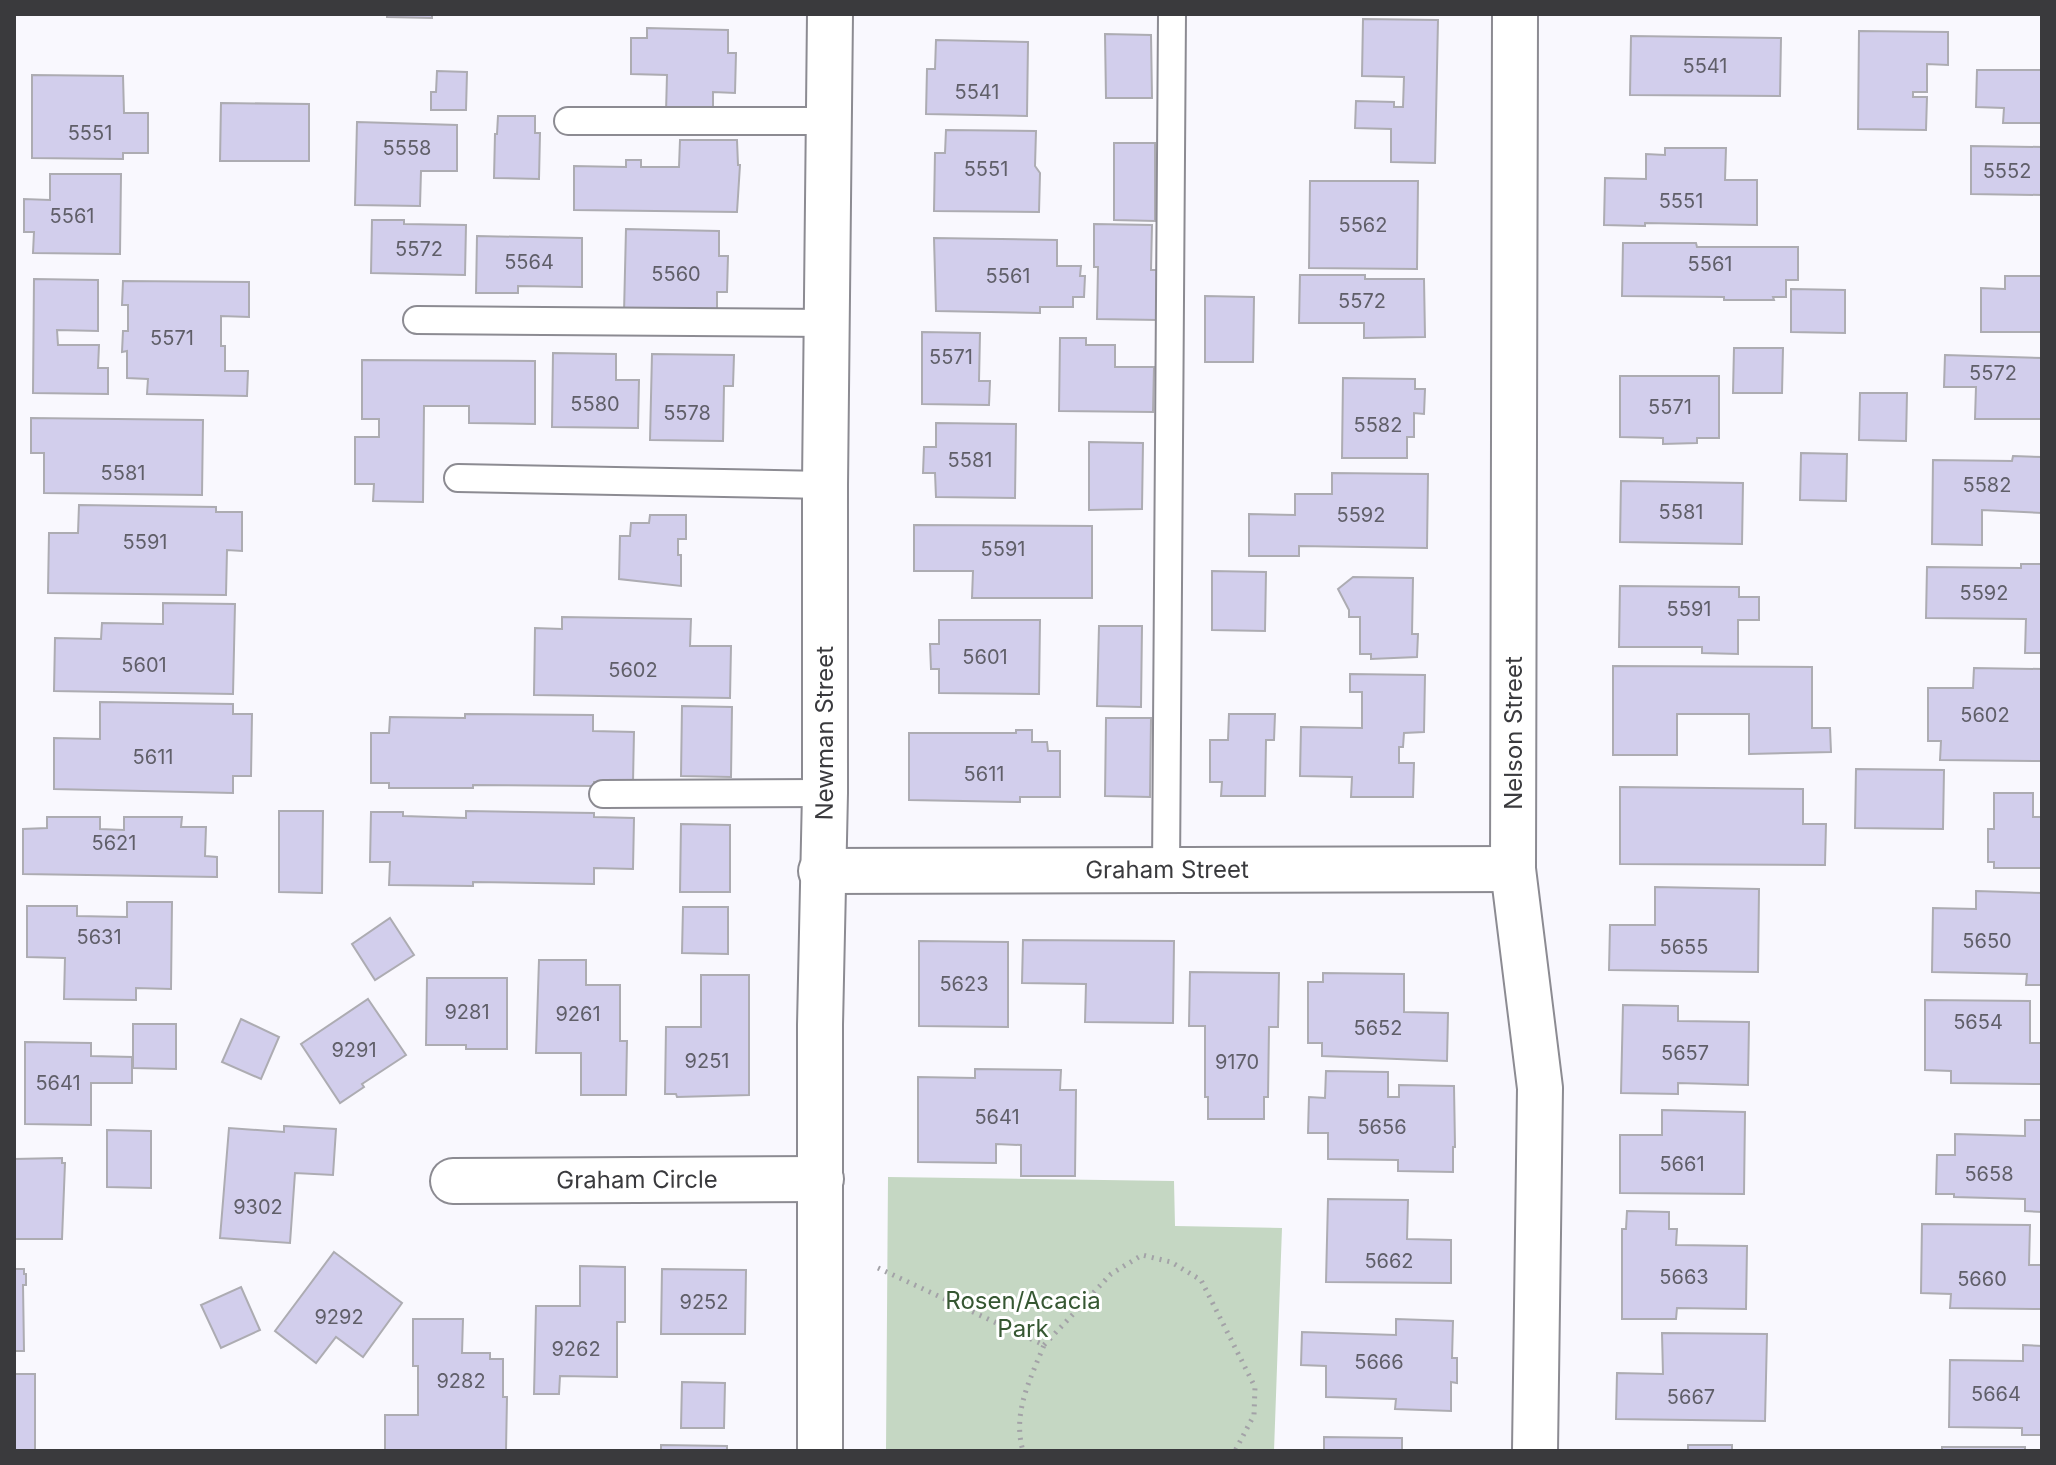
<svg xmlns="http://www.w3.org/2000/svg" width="2056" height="1465" font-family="Inter,sans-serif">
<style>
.green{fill:#c5d7c3}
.building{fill:#d2ceec;stroke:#adacb2;stroke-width:2}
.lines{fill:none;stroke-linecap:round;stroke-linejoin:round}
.lane-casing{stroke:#8c8b92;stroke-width:30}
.street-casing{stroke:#8c8b92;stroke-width:48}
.path{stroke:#a3a2a7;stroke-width:5;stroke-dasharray:2 6;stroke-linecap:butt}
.lane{stroke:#fff;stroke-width:26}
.street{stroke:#fff;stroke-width:44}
.labels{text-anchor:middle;stroke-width:6;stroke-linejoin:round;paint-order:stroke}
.number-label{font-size:20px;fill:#605f69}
.street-label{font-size:24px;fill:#3a3a3d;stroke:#fff}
.park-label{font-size:24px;fill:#365732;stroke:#fff}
</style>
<rect width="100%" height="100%" fill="#f9f8fe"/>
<path class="green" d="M888,1177L1174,1181L1175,1226L1282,1228L1274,1451H886Z"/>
<g class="building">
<path d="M387,14H432V18L387,17Z"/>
<path d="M1363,19L1438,20L1435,163L1391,162V129L1355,128L1356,101L1394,102V107H1403L1404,77L1362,76Z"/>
<path d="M647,28L728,30V53H736L735,93L713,92V113L666,112L667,75L631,74V38H647Z"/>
<path d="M1859,31L1948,32V65L1927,64V92H1913V97H1927L1926,130L1858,129Z"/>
<path d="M1105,34L1151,35L1152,98H1106Z"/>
<path d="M1631,36L1781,38L1780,96L1630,95Z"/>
<path d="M936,40L1028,42L1027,116L926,114L927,69H935Z"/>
<path d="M1977,70H2042V123H2003L2004,108L1976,107Z"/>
<path d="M437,71L467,72L466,110H431V92H436Z"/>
<path d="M32,75L123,76L124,113H148V153H123V159L32,158Z"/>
<path d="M221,103L309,104V161H220Z"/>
<path d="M498,116H535V133H540L539,179L494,178L495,134H497Z"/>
<path d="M357,122L457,125V171H421L420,206L355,205Z"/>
<path d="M946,130L1036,131L1035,166L1040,173L1039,212L934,211L935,153H945Z"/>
<path d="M680,140H737L738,165H740L737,212L574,210V166L626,167V160H641V167H679Z"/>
<path d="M1114,143H1155V221L1114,220Z"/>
<path d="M1971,146L2042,147V195L1971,194Z"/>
<path d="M1665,148H1726L1725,180H1757V225L1645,223V226L1604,225L1605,178L1646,179V154L1665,155Z"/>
<path d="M50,174H121L120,254L33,253L34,232H24V199L50,200Z"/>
<path d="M1310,181H1418L1417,269L1309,268Z"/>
<path d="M372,220H404V224L466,225L465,275L371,273Z"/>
<path d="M1094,224L1152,225L1151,270H1159L1158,320L1097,319L1098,267H1094Z"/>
<path d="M626,229L719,231V256H728L727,292H717V314L624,313Z"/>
<path d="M477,236L582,238V287L518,286V293H476Z"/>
<path d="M934,238L1057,240V266H1081L1080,276H1085L1084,297H1073V307H1040V313L936,311Z"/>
<path d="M1623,243H1696L1697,247H1798V280H1786V297H1773L1774,300H1724V297L1622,296Z"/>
<path d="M1300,275H1365V279H1424L1425,337L1364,338V323H1299Z"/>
<path d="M2005,276H2042V332H1981V288L2005,289Z"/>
<path d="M34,279L98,280V331L57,330L58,345H99L98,368H108V394L33,393Z"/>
<path d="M123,281L249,282V317L221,316V346H225V371H248L247,396L147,394L148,379L127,378V351L122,352L123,331H128V305H122Z"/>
<path d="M1791,289L1845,290V333L1791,332Z"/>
<path d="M1205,296L1254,297L1253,362H1205Z"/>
<path d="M922,332L980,333L979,381H990L989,405L922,404Z"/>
<path d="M1060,338H1086V345H1115V367H1154L1153,412L1059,411Z"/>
<path d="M1734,348H1783L1782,393H1733Z"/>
<path d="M553,353L616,354V380H639L638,428L552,427Z"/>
<path d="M652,354L734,355L733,386H724L723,441L650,440Z"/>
<path d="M1945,355L2042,358V419H1975L1976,387H1944Z"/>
<path d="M362,360L535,361V424L469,423V406H424L423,502L373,501L374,484H355V437H379V419H362Z"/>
<path d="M1620,376H1719V438H1697V443L1663,444V438L1620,437Z"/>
<path d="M1343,378L1415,379V389H1425L1424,414L1414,413V437H1407V458H1342Z"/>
<path d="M1860,393H1907L1906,441L1859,440Z"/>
<path d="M31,418L203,420L202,495L44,493V453H31Z"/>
<path d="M936,423L1016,424L1015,498L936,497L935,473H923L924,447H936Z"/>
<path d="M1089,442L1143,443L1142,509L1089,510Z"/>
<path d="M1801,453L1847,454L1846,501L1800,500Z"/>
<path d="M2013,456L2042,457V513L1982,510V545L1932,544L1933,460L2012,461Z"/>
<path d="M1332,473L1428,474L1427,548L1299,546V556H1249V514L1295,515V494H1332Z"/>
<path d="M1621,481L1743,483L1742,544L1620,542Z"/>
<path d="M79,505L216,507V512H242V551L227,550L226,595L48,593L49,533H78Z"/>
<path d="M650,515H686V539H678V555H681V586L619,579L620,536H630L631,523H649Z"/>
<path d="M914,525L1092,526V598H972L973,571H914Z"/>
<path d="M2021,564H2042V653H2025L2026,619L1926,618L1927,567L2021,568Z"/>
<path d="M1212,571L1266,572L1265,631L1212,630Z"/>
<path d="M1353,577L1413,578L1412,634H1418L1417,657L1371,659V654H1360V617H1349V610L1338,589Z"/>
<path d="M1620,586L1739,587V597H1759V620H1738V654L1702,653V647H1619Z"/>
<path d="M163,603L235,604L233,694L54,691L55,638L101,639L102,623L163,624Z"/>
<path d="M562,617L691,619L690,646H731L730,698L534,695L535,628L562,629Z"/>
<path d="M939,620H1040L1039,694L939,693V669H931L930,644H939Z"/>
<path d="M1099,626H1142L1141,707L1097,706Z"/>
<path d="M1613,666L1812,667V728H1830L1831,752L1749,754V714H1677V755H1613Z"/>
<path d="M1974,668L2042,669V761L1940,760L1941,741H1928V688H1973Z"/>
<path d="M1350,674L1425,675L1424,732L1404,733L1403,747H1399V763H1414L1413,797H1351L1352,777L1300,776L1301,727L1362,728V692H1350Z"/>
<path d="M100,702L233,704V714H252L251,776H233V793L54,789V738L100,739Z"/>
<path d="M682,706L732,707L731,777L681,776Z"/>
<path d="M465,714L593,715V731L634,732L633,782H594V786L473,785V788H389V783H371V733H389L390,717L465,718Z"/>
<path d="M1229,714H1275L1274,740H1266L1265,796H1221L1222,782H1210V740H1228Z"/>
<path d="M1106,718H1151L1150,797L1105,796Z"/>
<path d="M1016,730H1032V742H1047L1048,751H1060V797H1020V802L909,800V733H1016Z"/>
<path d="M1856,769L1944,770L1943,829L1855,828Z"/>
<path d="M1620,787L1803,789V824H1826L1825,865L1620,864Z"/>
<path d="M1994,793H2033V817H2042V868H1994V862H1988V829H1994Z"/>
<path d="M279,811H323L322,893L279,892Z"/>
<path d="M466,811L594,813V817L634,818L633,869L594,868V884L473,882V886L389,885L390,862H370L371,812H403V816L466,818Z"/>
<path d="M47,817H100V829L124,830V817H182L181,827H206L205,856L217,857V877L23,874V829L47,828Z"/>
<path d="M681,824L730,825V892H680Z"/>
<path d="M1655,887L1759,889L1758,972L1609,970L1610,925H1655Z"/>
<path d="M1976,891L2042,893V985H2026L2027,974L1932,972L1933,908L1976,909Z"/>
<path d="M127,902H172L171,989L136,988V1000L64,999L65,958L27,957V906H77V916L127,917Z"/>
<path d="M683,907H728V954L682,953Z"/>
<path d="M390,918L414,955L375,980L352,944Z"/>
<path d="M1023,940L1174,941L1173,1023L1085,1022L1086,984L1022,983Z"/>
<path d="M919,941L1008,942V1027L919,1026Z"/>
<path d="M539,960H586V985H620V1041H627L626,1095H581V1053H536Z"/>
<path d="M1190,972L1279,973L1278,1027H1269L1268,1097H1264V1119H1208V1097H1205V1026H1189Z"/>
<path d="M1323,973L1404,974V1012L1448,1013L1447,1061L1322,1056V1043H1308V982H1323Z"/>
<path d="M701,975H749V1095L677,1097L676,1094H665L666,1027H701Z"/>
<path d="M427,978H507V1049H466V1045H426Z"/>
<path d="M368,999L406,1055L362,1084L364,1087L340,1103L301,1044Z"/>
<path d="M1925,1000L2030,1001V1043H2042V1084L1951,1083V1071L1925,1070Z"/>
<path d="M1623,1005L1678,1006V1021L1749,1022L1748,1085L1678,1083V1094L1621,1093Z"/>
<path d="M241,1019L279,1037L261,1079L222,1062Z"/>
<path d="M133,1024H176V1069L133,1068Z"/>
<path d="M25,1042L91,1043V1056L132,1057V1083H91V1125L25,1124Z"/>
<path d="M975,1069L1061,1070L1060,1090H1076L1075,1176H1021V1145L996,1144V1163L918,1162V1077L975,1078Z"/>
<path d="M1326,1071L1388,1072V1097H1399V1085L1454,1086L1455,1147H1453V1172L1398,1171V1160L1328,1159V1133H1308L1309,1097L1325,1098Z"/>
<path d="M1662,1110L1745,1112L1744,1194L1620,1193V1135H1662Z"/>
<path d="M2025,1120H2042V1212L2025,1211V1199L1954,1197V1194H1936L1937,1155H1955V1134L2025,1136Z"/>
<path d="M284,1126L336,1129L333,1175L295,1173L290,1243L220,1238L229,1128L284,1132Z"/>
<path d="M107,1130L151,1131V1188L107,1187Z"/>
<path d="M62,1158V1163H65L62,1239H14V1159Z"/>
<path d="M1328,1199L1408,1200L1407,1239L1451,1240V1283L1326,1282Z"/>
<path d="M1627,1211L1669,1212V1229H1677L1676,1245L1747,1246L1746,1309L1677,1308L1676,1319H1622V1229H1626Z"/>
<path d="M1922,1224L2030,1225L2029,1265H2042V1309L1950,1308L1951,1294L1921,1293Z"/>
<path d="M334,1252L402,1303L363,1357L336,1337L316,1363L275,1331Z"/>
<path d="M580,1266L625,1267V1322H617V1377L560,1376L559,1394H534L536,1306H580Z"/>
<path d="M14,1269H24V1274H26V1285H23L24,1351H14Z"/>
<path d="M662,1269L746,1270L745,1334H661Z"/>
<path d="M241,1287L260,1330L221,1348L201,1305Z"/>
<path d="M413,1319H463L462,1353H490V1359H503V1397H507L506,1451H385V1415H418V1366H413Z"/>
<path d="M1396,1319L1453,1321L1452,1358H1457V1383L1451,1382V1411L1395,1409L1396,1399L1326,1397V1366L1301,1365L1302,1332L1396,1335Z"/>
<path d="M1662,1333L1767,1334L1765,1421L1616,1419L1617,1373L1663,1374Z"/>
<path d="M2023,1345L2042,1346V1435H2022V1428L1949,1427L1950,1360L2023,1361Z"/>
<rect x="14" y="1374" width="21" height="77"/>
<path d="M682,1382L725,1383L724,1428H681Z"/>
<path d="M1324,1437L1402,1438V1451H1324Z"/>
<path d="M661,1445L727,1446V1451H661Z"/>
<rect x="1688" y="1445" width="44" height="6"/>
<rect x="1942" y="1447" width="83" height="4"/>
</g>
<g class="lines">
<g class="lane-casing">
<g id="lane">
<path d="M568,121H828"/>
<path d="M417,320L827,323"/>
<path d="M458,478L825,485"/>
<path d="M603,794L825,793"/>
<path d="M1166,871L1172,14"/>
</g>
</g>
<g class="street-casing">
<g id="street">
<path d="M1515,14L1513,869L1540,1088L1535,1451"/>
<path id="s1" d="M821,871L1513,869"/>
<path id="s2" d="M453,1181L821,1179"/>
<path id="s3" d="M820,1451V1025L825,793V485L830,14"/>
</g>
</g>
<g class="path">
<path d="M878,1268L1044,1345C1030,1380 1012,1413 1023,1451"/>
<path d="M1044,1345L1111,1274L1142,1255L1171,1262L1201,1280L1255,1387L1254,1415L1235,1451"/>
</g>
<use href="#lane" class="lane"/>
<use href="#street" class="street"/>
</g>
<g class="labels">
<g class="number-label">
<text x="1705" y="73">5541</text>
<text x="977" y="99">5541</text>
<text x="90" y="140">5551</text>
<text x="407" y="155">5558</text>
<text x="986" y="176">5551</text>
<text x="2007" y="178">5552</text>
<text x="1681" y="208">5551</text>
<text x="72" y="223">5561</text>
<text x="1363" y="232">5562</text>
<text x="419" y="256">5572</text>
<text x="529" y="269">5564</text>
<text x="1710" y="271">5561</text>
<text x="676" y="281">5560</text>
<text x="1008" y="283">5561</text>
<text x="1362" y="308">5572</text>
<text x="172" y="345">5571</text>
<text x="951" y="364">5571</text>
<text x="1993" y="380">5572</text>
<text x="595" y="411">5580</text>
<text x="1670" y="414">5571</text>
<text x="687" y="420">5578</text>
<text x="1378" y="432">5582</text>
<text x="970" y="467">5581</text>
<text x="123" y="480">5581</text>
<text x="1987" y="492">5582</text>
<text x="1681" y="519">5581</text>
<text x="1361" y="522">5592</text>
<text x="145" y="549">5591</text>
<text x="1003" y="556">5591</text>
<text x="1984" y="600">5592</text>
<text x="1689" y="616">5591</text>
<text x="985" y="664">5601</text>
<text x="144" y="672">5601</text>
<text x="633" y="677">5602</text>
<text x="1985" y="722">5602</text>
<text x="153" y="764">5611</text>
<text x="984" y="781">5611</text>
<text x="114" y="850">5621</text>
<text x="99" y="944">5631</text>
<text x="1987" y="948">5650</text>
<text x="1684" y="954">5655</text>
<text x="964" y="991">5623</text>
<text x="467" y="1019">9281</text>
<text x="578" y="1021">9261</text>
<text x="1978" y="1029">5654</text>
<text x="1378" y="1035">5652</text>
<text x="354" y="1057">9291</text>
<text x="1685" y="1060">5657</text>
<text x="707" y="1068">9251</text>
<text x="1237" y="1069">9170</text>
<text x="58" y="1090">5641</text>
<text x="997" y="1124">5641</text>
<text x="1382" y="1134">5656</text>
<text x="1682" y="1171">5661</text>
<text x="1989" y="1181">5658</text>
<text x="258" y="1214">9302</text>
<text x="1389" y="1268">5662</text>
<text x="1684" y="1284">5663</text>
<text x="1982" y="1286">5660</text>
<text x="704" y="1309">9252</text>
<text x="339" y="1324">9292</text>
<text x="576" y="1356">9262</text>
<text x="1379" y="1369">5666</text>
<text x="461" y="1388">9282</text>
<text x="1996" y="1401">5664</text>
<text x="1691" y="1404">5667</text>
</g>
<g class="street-label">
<text dy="8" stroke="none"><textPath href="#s3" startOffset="718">Newman Street</textPath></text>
<text transform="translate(1514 733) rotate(-90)" y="8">Nelson Street</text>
<text dy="8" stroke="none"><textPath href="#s1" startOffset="346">Graham Street</textPath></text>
<text dy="8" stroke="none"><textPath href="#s2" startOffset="184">Graham Circle</textPath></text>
</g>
<g class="park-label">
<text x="1023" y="1309">Rosen/Acacia<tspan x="1023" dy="28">Park</tspan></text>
</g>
</g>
<rect width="2056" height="1465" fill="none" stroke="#3a3a3d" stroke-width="32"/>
</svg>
